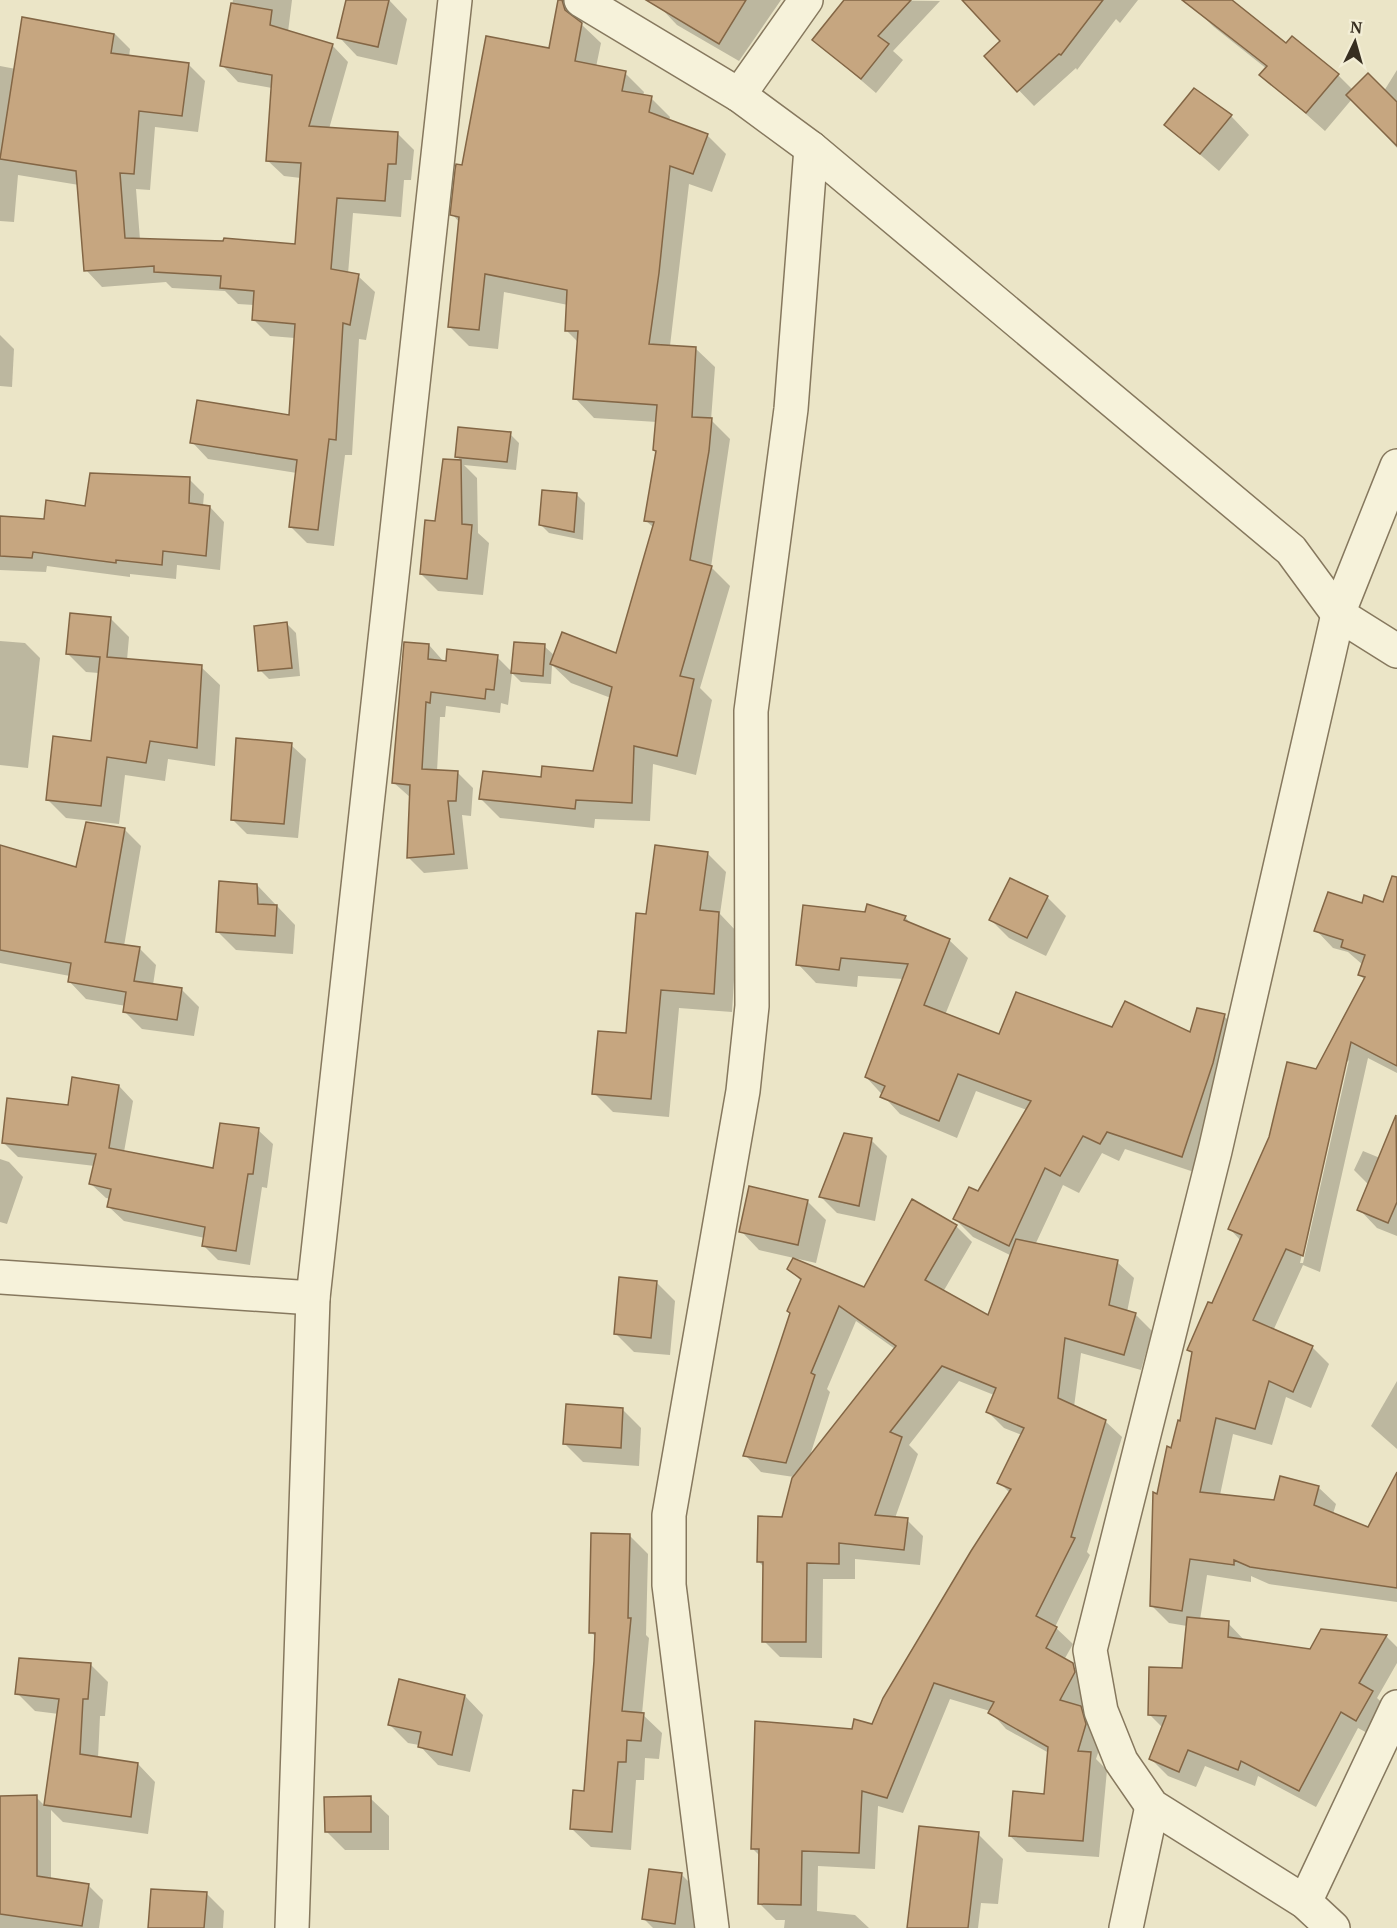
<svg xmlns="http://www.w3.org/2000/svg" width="1397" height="1928" font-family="'PT Serif',serif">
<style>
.shadow{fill:#0003;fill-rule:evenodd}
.building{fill:#c6a680;stroke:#836645;stroke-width:1.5}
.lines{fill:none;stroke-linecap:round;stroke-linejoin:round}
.street-casing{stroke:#86785e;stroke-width:36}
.street{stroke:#f6f2da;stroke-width:33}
</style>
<rect width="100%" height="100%" fill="#ebe5c7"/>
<g class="shadow">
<path d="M233,0H292L288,32L332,45L348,62L329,129L397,133L414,150L411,180H404L401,217L353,213L348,274L358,276L375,292L366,340L359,339L352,455H345L334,546L307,543L291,527L297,473L208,459L192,442L290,417L295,338L270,336L253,319L254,305L238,304L225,291L172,288L166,282L102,287L86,270L79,185L18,175L14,222L0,221V66L16,69L23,19L114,33L130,49L129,57L188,64L205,81L198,132L155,127L150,190L136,189L140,240L296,246L301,178L284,176L267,160L272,88L238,82L222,65Z"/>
<path d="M347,0H389L407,19L397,65L357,56L339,37Z"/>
<path d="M560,0H584L582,25L601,43L596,67L625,73L644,92L643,96L651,98L670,117L669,121L707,135L726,154L712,192L689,184L670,346L695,348L715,367L711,420L730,439L711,567L730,586L700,688L712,700L696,775L653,764L650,821L595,819L594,828L500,818L481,799L542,779L594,773L611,698L571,683L552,665L551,684L521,682L512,673L508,705L501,703L500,713L446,706L445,717H440L437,771L458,773L473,788L471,816L462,815L468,869L424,873L409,858L411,798L393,782L429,645L444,662L497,657L512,672L544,646L555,656L617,655L654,528L645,520L657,453L654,450L657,422L594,418L575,398L578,342L566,330L568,305L504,292L498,349L469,346L450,327L460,223L452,214L463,167L550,50Z"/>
<path d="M663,0H781L739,61L677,25L659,6Z"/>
<path d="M856,0L940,1L893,51L903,60L876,93L814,40Z"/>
<path d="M965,0H1138L1120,23L1116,19L1077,70L1076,68L1034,106L986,56L1002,41Z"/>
<path d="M1202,0H1230L1287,45L1338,75L1353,90L1384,91L1397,70V148L1352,99L1325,131L1262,75L1267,69L1214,27L1195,9Z"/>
<path d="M1231,116L1249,135L1219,171L1166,125Z"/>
<path d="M0,335L14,349L12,387L0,386Z"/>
<path d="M510,434L519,443L516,470L464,465L477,478L478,533L489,543L483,595L438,591L421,574L436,523L445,460L461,461L457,456Z"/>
<path d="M189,479L204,494L203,506L210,507L224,522L220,570L177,565L176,579L130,574V577L47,566L46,572L0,570V517L45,520Z"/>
<path d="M576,494L585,503L583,540L549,533L540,524Z"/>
<path d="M110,618L129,637L127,660L201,667L220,685L215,766L168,759L165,781L125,775L119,824L66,818L48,800L92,743L99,673L86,672L68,654Z"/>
<path d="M287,624L296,633L300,676L269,679L260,670Z"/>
<path d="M0,641L25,643L40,658L28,768L0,765Z"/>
<path d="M291,745L306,759L298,838L247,834L233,820Z"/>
<path d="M124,829L141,846L124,946L139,948L156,965L153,985L182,990L199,1007L194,1036L142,1029L125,1012L126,1006L86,999L69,981L70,976L0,963V847L77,869Z"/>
<path d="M708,854L726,872L720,914L737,932L732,1012L679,1008L669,1117L613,1112L594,1093L628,1035L647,915Z"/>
<path d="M257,885L295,925L293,954L236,950L217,931Z"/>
<path d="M1047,897L1066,916L1046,956L1009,938L991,920Z"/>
<path d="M1363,905L1397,908V1073L1368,1058L1320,1272L1303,1265L1273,1331L1312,1347L1329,1364L1311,1408L1286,1397L1272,1445L1233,1434L1220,1495L1275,1501L1318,1487L1336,1504L1333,1514L1369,1529L1397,1478V1602L1269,1584L1251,1576V1582L1207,1575L1200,1620L1228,1623L1245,1641L1310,1651L1386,1636L1397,1647V1663L1377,1698L1389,1709L1373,1736L1358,1728L1316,1807L1258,1776L1255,1786L1205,1766L1196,1787L1168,1776L1151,1759L1163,1728L1149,1714L1184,1669L1187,1626L1169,1623L1152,1606L1158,1496L1181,1423L1193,1354L1189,1350L1213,1305L1241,1241L1230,1229L1365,980L1360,975L1363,965L1348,952L1333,948L1316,930ZM1349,1060L1303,1263H1300L1345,1064Z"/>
<path d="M905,917L913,926L949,940L968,958L945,1015L1000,1036L1112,1029L1191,1035L1224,1016L1242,1034L1200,1174L1125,1149L1119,1161L1102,1153L1079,1193L1063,1185L1035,1245L1117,1262L1134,1278L1127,1312L1135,1314L1152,1331L1141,1370L1081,1353L1074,1407L1105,1421L1122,1437L1087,1552L1090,1555L1055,1627L1073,1644L1064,1660L1089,1681L1091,1689L1081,1707L1097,1724L1102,1741L1096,1759L1107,1770L1099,1857L1027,1852L1010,1836L1045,1795L1049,1753L1006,1729L990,1711L950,1699L903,1813L878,1806L875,1869L818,1866L817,1911L855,1915L869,1928H784L785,1920H776L759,1903L761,1857L752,1848L853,1731L873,1725L1010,1493L999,1482L1022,1435L1004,1428L988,1412L994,1395L959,1381L909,1445L918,1454L895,1518L907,1520L923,1536L920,1565L855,1559V1579H823L822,1658L780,1657L764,1641L765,1568L759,1562L783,1518L794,1477L761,1472L745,1455L801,1281L789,1269L865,1289L956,1226L972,1242L943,1292L989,1317L1012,1256L973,1237L955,1219L979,1193L1027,1110L976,1091L957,1138L900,1114L866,1077L903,979L858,976L857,987L816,983L798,964ZM856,1321L895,1349L809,1459L830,1392L827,1389Z"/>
<path d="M119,1086L133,1101L124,1152L214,1170L258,1130L273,1144L267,1188L262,1187L250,1265L218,1260L203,1245L205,1238L124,1221L109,1207L111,1199L106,1198L91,1184L95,1166L18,1157L3,1142L69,1107Z"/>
<path d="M871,1140L887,1156L875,1221L837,1213L821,1197Z"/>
<path d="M1363,1151L1397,1165V1236L1377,1228L1359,1209L1369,1185L1354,1170Z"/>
<path d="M0,1159L9,1162L23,1177L7,1224L0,1222Z"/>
<path d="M807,1201L826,1220L816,1263L759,1250L741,1231Z"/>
<path d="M656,1282L675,1301L670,1355L634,1352L616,1334Z"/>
<path d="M1397,1381V1449L1371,1426Z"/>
<path d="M623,1410L641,1428L639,1466L583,1462L565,1444Z"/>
<path d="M629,1535L648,1554L646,1635L649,1638L642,1714L662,1733L659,1759L645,1758L644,1780H636L631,1850L591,1847L572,1829L585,1793L597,1638L591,1632Z"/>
<path d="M91,1665L108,1682L105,1716H100L98,1758L138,1764L155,1782L148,1834L63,1822L51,1810V1880L88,1885L103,1900L99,1928H0V1798L36,1797L45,1806L59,1714L35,1711L17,1693Z"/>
<path d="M465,1696L483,1715L470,1772L438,1765L419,1745L408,1743L390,1725Z"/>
<path d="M370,1798L389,1816V1850H345L326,1831Z"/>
<path d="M978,1834L1003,1859L998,1904L981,1903L978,1928H909Z"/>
<path d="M682,1875L700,1893L695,1928H653L644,1919Z"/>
<path d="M206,1893L224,1911L223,1928H150Z"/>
</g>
<g class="building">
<path d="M346,0H389L378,47L337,38Z"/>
<path d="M558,0H562L565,10L582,23L575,61L626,71L622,91L652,96L649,112L708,134L693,174L670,166L659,273L649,344L696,347L692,417L712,418L709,451L690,560L712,566L680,676L694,679L677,756L634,746L632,803L576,800L575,809L479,799L483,771L541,777L542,766L593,771L612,687L550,664L562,632L616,653L654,522L644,521L656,451L653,450L657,405L573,399L578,331H565L567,290L485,274L479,330L448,327L459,217L450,215L455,170L456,164L462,165L486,36L549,48Z"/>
<path d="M646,0H746L719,44Z"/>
<path d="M844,0H911L878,36L889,44L861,79L812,40Z"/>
<path d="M962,0H1103L1061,55L1059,54L1017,92L984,56L1000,41Z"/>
<path d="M1182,0H1232L1286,43L1292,36L1339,74L1306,113L1259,75L1267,66Z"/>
<path d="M231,3L272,10L270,25L333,44L309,126L398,132L396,164H388L385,201L337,198L331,269L359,274L350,325L343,323L336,440L329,439L318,530L289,527L297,460L190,443L197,400L289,415L295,324L252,320L254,291L220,288L221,276L154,272V266L84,271L76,171L0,159L22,17L114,34L111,53L189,63L182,116L139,111L134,174L120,173L125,238L223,241L224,238L295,244L301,163L266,161L272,75L220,66Z"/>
<path d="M1368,73L1397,102V146L1346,95Z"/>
<path d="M1194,88L1232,115L1200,154L1164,125Z"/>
<path d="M458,427L511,432L507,462L455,457Z"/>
<path d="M443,459L461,460L462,524L472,525L467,579L420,574L425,520L435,521Z"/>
<path d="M90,473L190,477L189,503L210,506L206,556L163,551L162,565L116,560V563L33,552L32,558L0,556V516L44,519L46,500L85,506Z"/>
<path d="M542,490L577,493L574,532L539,525Z"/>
<path d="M70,613L111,617L107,657L202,665L197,748L150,741L146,763L107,757L101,806L46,800L53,736L91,741L100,657L66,654Z"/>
<path d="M287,622L292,668L258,671L254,626Z"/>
<path d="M404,642L429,644L428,659L446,661L447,649L498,655L494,690L486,689L485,699L431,692L430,703L426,702L422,769L458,771L456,801H448L454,854L407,858L410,785L392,783Z"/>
<path d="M514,642L545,644L543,676L511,673Z"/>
<path d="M236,738L292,743L284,824L231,820Z"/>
<path d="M86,822L125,828L105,942L140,947L134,981L182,988L177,1020L123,1012L126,992L68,982L71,963L0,950V845L76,867Z"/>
<path d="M655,845L708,852L700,910L719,912L714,994L661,990L651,1099L592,1094L598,1031L626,1033L636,913L646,914Z"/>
<path d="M1392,876L1397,877V1066L1351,1042L1303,1256L1286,1249L1253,1320L1313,1346L1293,1392L1269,1381L1255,1429L1216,1418L1200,1492L1274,1500L1280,1476L1319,1486L1314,1505L1368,1527L1397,1472V1588L1250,1567L1234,1560V1565L1190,1559L1182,1611L1150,1606L1153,1492L1157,1494L1167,1446L1171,1448L1178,1420L1180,1421L1192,1352L1187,1350L1208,1302L1212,1303L1242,1235L1228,1229L1269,1137L1287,1062L1316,1069L1365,977L1358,975L1365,955L1341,947L1343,940L1314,931L1328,892L1362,903L1364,895L1383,902Z"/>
<path d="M1010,878L1048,896L1027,938L989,920Z"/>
<path d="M219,881L257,884L258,904L277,905L275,936L216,932Z"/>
<path d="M867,904L906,916L904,920L950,939L924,1005L999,1034L1016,992L1112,1027L1125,1001L1190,1032L1197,1008L1225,1014L1213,1063L1182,1157L1107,1132L1100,1144L1083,1136L1060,1176L1045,1168L1009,1246L953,1219L969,1187L978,1191L1031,1101L958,1074L939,1121L880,1097L885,1086L865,1077L908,964L841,958L839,970L796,965L803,905L865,912Z"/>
<path d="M72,1077L119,1085L109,1148L213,1168L220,1123L259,1128L253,1174H248L236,1251L202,1246L205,1227L107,1207L111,1189L89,1184L96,1154L2,1143L7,1098L68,1105Z"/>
<path d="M1396,1115L1397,1202L1388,1223L1357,1210Z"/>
<path d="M844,1133L872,1138L859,1206L819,1197Z"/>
<path d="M749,1186L808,1200L798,1245L739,1232Z"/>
<path d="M912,1199L957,1225L925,1280L988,1315L1016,1239L1118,1260L1109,1305L1136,1313L1124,1355L1065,1338L1058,1398L1106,1420L1071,1537L1075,1538L1036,1616L1057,1627L1046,1648L1073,1663L1075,1672L1060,1700L1081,1706L1086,1724L1078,1751L1091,1752L1083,1841L1009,1836L1013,1791L1044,1794L1048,1747L988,1713L994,1702L934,1683L887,1798L862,1791L859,1853L802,1851L801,1905L758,1904L759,1849H751L755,1721L852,1729L854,1719L872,1724L883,1698L971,1551L1011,1489L997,1483L1024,1428L986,1412L996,1388L942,1366L890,1432L902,1437L875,1515L908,1518L904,1550L839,1543V1564L807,1563L806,1642H762L763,1562H757L758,1516L782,1517L792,1478L896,1346L839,1306L811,1373L815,1375L786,1463L743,1456L790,1313L787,1311L801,1279L787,1269L793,1258L864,1287Z"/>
<path d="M619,1277L657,1281L651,1338L614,1334Z"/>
<path d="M566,1404L623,1408L621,1448L563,1444Z"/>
<path d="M591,1533L630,1534L628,1618H631L622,1711L644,1713L641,1741L627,1740L626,1762H618L612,1832L570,1829L573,1790L584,1791L594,1661L595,1633H589Z"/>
<path d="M1187,1617L1229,1621L1228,1637L1310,1649L1321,1629L1387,1635L1359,1683L1373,1691L1356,1721L1341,1712L1299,1791L1241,1761L1238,1770L1188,1750L1179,1772L1149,1759L1166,1716L1148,1715L1149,1667L1182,1668Z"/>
<path d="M19,1658L91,1663L88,1699H83L80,1754L138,1763L131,1817L44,1805L59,1699L15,1694Z"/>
<path d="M399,1679L465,1695L452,1755L418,1747L421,1732L388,1725Z"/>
<path d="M37,1795V1876L89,1884L82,1926L0,1914V1796Z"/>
<path d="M371,1796V1832H325L324,1797Z"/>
<path d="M919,1826L979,1832L968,1928H907Z"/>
<path d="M649,1869L682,1873L675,1924L642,1919Z"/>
<path d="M151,1889L207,1892L204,1928H148Z"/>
</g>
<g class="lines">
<g class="street-casing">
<g id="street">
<path d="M581,0L739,95L811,148L1291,550L1338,614L1397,651"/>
<path d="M739,95L806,0"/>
<path d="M0,1277L313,1298"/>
<path d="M1305,1902L1397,1707"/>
<path d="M292,1928L313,1298L455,0"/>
<path d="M712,1928L669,1585V1515L743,1091L752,1006L751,711L791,409L811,148"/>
<path d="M1126,1928L1152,1806"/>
<path d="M1333,1928L1305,1902L1152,1806L1121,1761L1101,1711L1090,1650L1215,1151L1338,614L1397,466"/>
</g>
</g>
<use href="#street" class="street"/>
</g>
<g transform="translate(1355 42) rotate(5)" stroke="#f3eed6" stroke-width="4.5" paint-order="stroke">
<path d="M0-4.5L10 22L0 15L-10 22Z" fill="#372e20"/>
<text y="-9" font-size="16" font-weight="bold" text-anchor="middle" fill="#372e20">N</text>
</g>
</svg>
